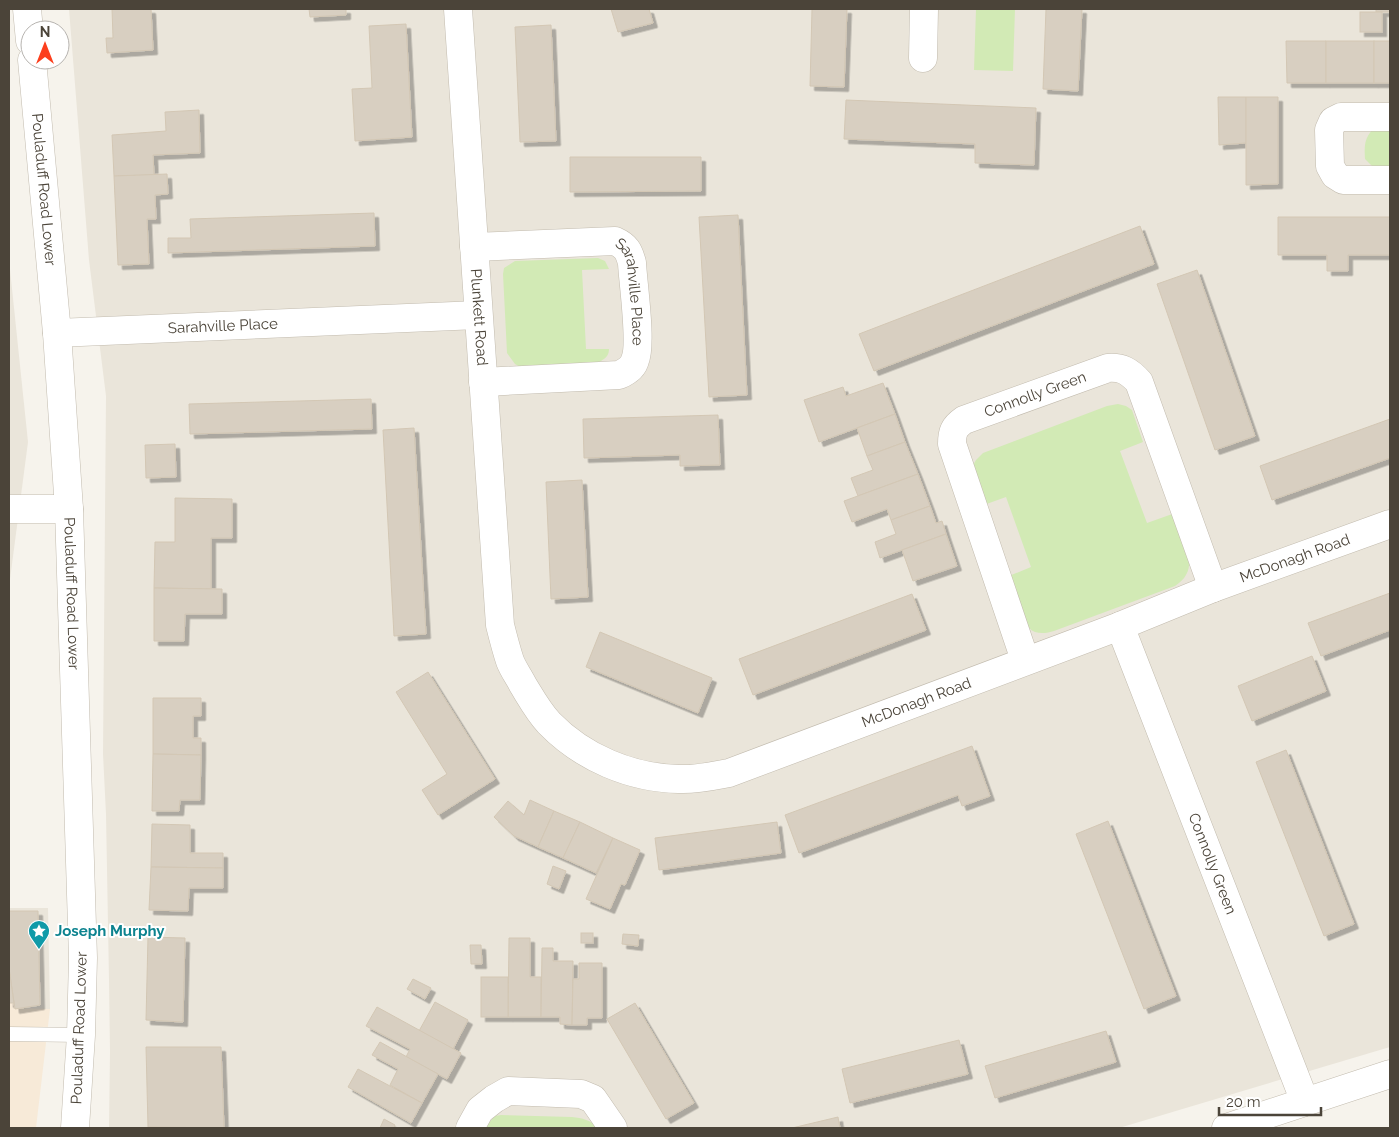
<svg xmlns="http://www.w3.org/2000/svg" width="1399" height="1137" font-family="Raleway,sans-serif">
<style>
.residential{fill:#eae5da}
.commercial{fill:#f7ead8}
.green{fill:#d2eab5}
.building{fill:#d8cfc1;stroke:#d3c7b4;filter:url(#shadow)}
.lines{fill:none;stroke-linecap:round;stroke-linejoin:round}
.service-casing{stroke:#c2bbae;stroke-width:15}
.minor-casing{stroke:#c2bbae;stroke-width:29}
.tertiary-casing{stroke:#c2bbae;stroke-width:29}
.service{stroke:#fff;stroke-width:14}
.minor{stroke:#fff;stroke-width:28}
.tertiary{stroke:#fff;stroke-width:28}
.labels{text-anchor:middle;stroke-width:4;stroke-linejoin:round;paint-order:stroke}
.street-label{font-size:15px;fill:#4b4439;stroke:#fff}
.culture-label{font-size:15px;font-weight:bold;fill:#0d838f;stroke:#fff;text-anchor:start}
</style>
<defs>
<filter id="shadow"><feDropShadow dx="4.5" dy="4.5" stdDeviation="0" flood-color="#0004"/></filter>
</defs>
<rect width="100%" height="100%" fill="#f6f3ec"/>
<g class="residential">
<path d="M69,9H1390V1047L1119,1128H109L110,1052L109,980L106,814L103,754L106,396L89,260Z"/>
<path d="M9,260L28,442L9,587Z"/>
<path d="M9,908H48L50,1009H15L9,969Z"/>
</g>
<path class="commercial" d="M9,969L15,1008L50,1009L36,1128H9Z"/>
<g class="green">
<path d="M976,9H1015L1013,71L974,70Z"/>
<path d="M1390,122V172L1376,170L1365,159C1364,142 1365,138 1376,125Z"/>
<path d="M598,258L605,261L609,269L582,270L586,349H609C609,355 606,358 601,361C588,368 539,367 522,368L515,364L507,353L503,274L504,268L515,261Z"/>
<path d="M1118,404L1126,406L1132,410L1143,442L1120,451L1147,523L1175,513C1183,537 1203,569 1175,586L1054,631C1048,633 1041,634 1035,632C1021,628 1013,590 1009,576L1031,567L1006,497L981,506L972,467L976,460L983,453L1107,406Z"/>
<path d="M501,1115L572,1117C582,1118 591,1120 598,1128H484L495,1116Z"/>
</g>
<g class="building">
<path d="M112,9H151L153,50L107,53L106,38H113Z"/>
<path d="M309,9H346V15L310,17Z"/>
<path d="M611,9H649L653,23L618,32Z"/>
<path d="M812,9H847L844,87L810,86Z"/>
<path d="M1046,9H1082L1078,91L1043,89Z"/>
<rect x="1376" y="9" width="14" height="3"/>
<rect x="1360" y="12" width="22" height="20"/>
<path d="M406,24L412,137L355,141L352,89L372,88L369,26Z"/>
<path d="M551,25L556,141L520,142L515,27Z"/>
<path d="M1286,41H1326V83H1287Z"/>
<rect x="1326" y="41" width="48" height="42"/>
<rect x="1374" y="41" width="16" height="42"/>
<path d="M1218,97H1246V143L1219,145Z"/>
<path d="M1246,97H1278V184L1246,185Z"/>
<path d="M846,100L1036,108L1034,165L975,163V144L844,139Z"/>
<path d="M199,110L200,153L153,155L154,175L114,176L112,135L166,131L165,112Z"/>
<path d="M570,157H701V191L570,192Z"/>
<path d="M167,174L168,194L155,195L156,219H147L149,264L118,265L114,176Z"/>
<path d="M374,213L375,246L168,253V238H191L190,219Z"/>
<path d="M738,215L747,395L709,397L699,217Z"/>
<path d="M1278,217H1390V255H1348V271H1327V255H1278Z"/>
<path d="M1140,226L1154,264L874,371L859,334Z"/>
<path d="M1197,270L1255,436L1215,450L1157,284Z"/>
<path d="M883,383L895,414L819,442L804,400L843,387L846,396Z"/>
<path d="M371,399L372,429L190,434L189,404Z"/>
<path d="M895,414L905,442L867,456L857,428Z"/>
<path d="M718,415L720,465L680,466V455L584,458L583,419Z"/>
<path d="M1390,419V458L1272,500L1260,466Z"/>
<path d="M414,428L426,634L394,636L383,430Z"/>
<path d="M905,442L918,474L858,496L851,478L873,470L867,456Z"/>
<path d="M175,444L176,477L146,478L145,445Z"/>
<path d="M918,474L930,506L891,520L887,509L852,522L844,501Z"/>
<path d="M582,480L588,597L551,599L546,482Z"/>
<path d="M175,498L232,499V538H211V589L154,588L155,542H175Z"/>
<path d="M930,506L936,523L942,521L946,534L880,558L875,542L896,534L891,520Z"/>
<path d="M946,534L957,566L913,581L902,550Z"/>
<path d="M154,588L222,589V614H185L184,641H154Z"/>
<path d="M1390,593V630L1321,656L1308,623Z"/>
<path d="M912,594L926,630L753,695L739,659Z"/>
<path d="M600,632L712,678L698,713L586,667Z"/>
<path d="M1312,656L1326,691L1252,721L1238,686Z"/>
<path d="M428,672L495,779L438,815L422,790L447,774L396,692Z"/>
<path d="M153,698H201V716H193V738H201V755L153,754Z"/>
<path d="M972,746L990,796L962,806L958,795L799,853L785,815Z"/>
<path d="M1286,750L1354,924L1324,936L1256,762Z"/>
<path d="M153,754L201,755L200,800H180L179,811H152Z"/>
<path d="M530,800L554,811L538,847L514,836L494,817L508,801L524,815Z"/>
<path d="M554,811L580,822L563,858L538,847Z"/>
<path d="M1108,821L1176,996L1144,1009L1076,834Z"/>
<path d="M580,822L613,838L596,873L563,858Z"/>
<path d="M777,822L781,853L659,870L655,838Z"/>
<path d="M152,824L190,825V853H223V868L151,867Z"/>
<path d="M613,838L640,850L625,885L621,884L610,909L586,899Z"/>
<path d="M553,866L566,871L559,889L547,884Z"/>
<path d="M151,867L223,868V888H189L188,911L149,910Z"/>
<path d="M9,911H38L40,1005L15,1009L9,969Z"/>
<rect x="581" y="933" width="12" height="10"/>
<path d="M623,934L639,935L638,946L622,944Z"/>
<path d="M148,937L185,938L183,1022L146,1020Z"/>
<path d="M509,938H530V977H541V1017H508Z"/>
<path d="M470,945H481L482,964H471Z"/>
<path d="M542,948H553V961H573L572,1025L560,1024V1017H541Z"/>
<path d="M579,963H602V1018H587V1025H572L573,979H579Z"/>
<path d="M9,969L14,1003H9Z"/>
<rect x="481" y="977" width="27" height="40"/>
<path d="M413,979L431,988L425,999L407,989Z"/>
<path d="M435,1002L468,1020L453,1049L419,1031Z"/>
<path d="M635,1003L694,1103L666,1119L607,1019Z"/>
<path d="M377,1007L461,1053L447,1079L406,1057L410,1049L366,1026Z"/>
<path d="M1106,1031L1116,1062L995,1098L985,1066Z"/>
<path d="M959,1040L968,1074L850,1103L842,1069Z"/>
<path d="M380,1042L438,1074L422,1103L390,1085L398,1069L372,1055Z"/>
<path d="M146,1047H221L224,1128L148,1127Z"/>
<path d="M358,1069L422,1103L411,1123L348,1087Z"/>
<path d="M838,1117L840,1128H792Z"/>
<path d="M384,1119L395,1125L394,1128H380Z"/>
</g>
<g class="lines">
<g class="service-casing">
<path id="service" d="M9,1034L81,1035"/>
</g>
<g class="minor-casing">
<g id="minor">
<path id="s1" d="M458,9L500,625C503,637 506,649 510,661C513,669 519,677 523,685C531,698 538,711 549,723C583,758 631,778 679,779C696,780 713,776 729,773L1120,626L1213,588L1390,524"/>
<path d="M923,58L924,9"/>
<path d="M1390,117H1341L1333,121L1329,130L1330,166L1335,175L1343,180H1390"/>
<path id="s2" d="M474,247L615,241C626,246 629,251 632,263C633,283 642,344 635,360C633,368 626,372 619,375L483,382"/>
<path id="s3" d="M57,333L478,315"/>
<path d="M9,509H69"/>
<path id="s4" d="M1120,626L1305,1102"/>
<path id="s5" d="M1025,660L952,444C952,432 954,427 964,420L1108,368C1122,367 1129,371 1139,382L1213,588"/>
<path d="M470,1128L480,1110L494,1099L508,1091L581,1094L593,1099L613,1128"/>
</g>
</g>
<g class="tertiary-casing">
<g id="tertiary">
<path d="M27,9L30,41"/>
<path id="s6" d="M32,60L57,333L69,509L83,958L81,1035L75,1128"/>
<path d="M1226,1128L1390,1074"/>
</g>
</g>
<use href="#service" class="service"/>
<use href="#minor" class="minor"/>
<use href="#tertiary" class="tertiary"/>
</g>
<defs>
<g id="sight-pin" transform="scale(1.125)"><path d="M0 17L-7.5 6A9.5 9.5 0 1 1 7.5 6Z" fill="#0f9aa8" stroke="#fff"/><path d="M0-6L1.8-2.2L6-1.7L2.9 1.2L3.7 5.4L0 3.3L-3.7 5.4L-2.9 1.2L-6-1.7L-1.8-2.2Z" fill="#fff"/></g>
</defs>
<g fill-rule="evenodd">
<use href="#sight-pin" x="39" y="931"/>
</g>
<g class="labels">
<g class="street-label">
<text dy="5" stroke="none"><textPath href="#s6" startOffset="130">Pouladuff Road Lower</textPath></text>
<text dy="5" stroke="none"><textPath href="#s2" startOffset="198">Sarahville Place</textPath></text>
<text dy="5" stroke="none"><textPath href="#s1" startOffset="309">Plunkett Road</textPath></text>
<text dy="5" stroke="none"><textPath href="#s3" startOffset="166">Sarahville Place</textPath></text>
<text dy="5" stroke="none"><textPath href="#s5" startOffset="332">Connolly Green</textPath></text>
<text dy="5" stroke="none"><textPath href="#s1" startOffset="1529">McDonagh Road</textPath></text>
<text dy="5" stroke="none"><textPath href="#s6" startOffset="535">Pouladuff Road Lower</textPath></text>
<text dy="5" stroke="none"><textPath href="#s1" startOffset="1124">McDonagh Road</textPath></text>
<text dy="5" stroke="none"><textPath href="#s4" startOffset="255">Connolly Green</textPath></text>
<text transform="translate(79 1028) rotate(-88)" y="5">Pouladuff Road Lower</text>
</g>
<g class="culture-label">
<text x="55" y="936">Joseph Murphy</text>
</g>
</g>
<rect width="1399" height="1137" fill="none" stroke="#4b4439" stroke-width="20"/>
<g transform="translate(45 45)"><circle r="24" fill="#ffffff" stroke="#b7b4b0"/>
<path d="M0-4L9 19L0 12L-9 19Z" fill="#fc3f1d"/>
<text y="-8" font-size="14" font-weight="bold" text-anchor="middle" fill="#4b4439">N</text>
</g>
<path d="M1219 1107v8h102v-8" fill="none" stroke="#4b4439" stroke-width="2.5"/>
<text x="1226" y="1107" font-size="15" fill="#4b4439" stroke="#ffffff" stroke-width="4" paint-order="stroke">20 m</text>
</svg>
